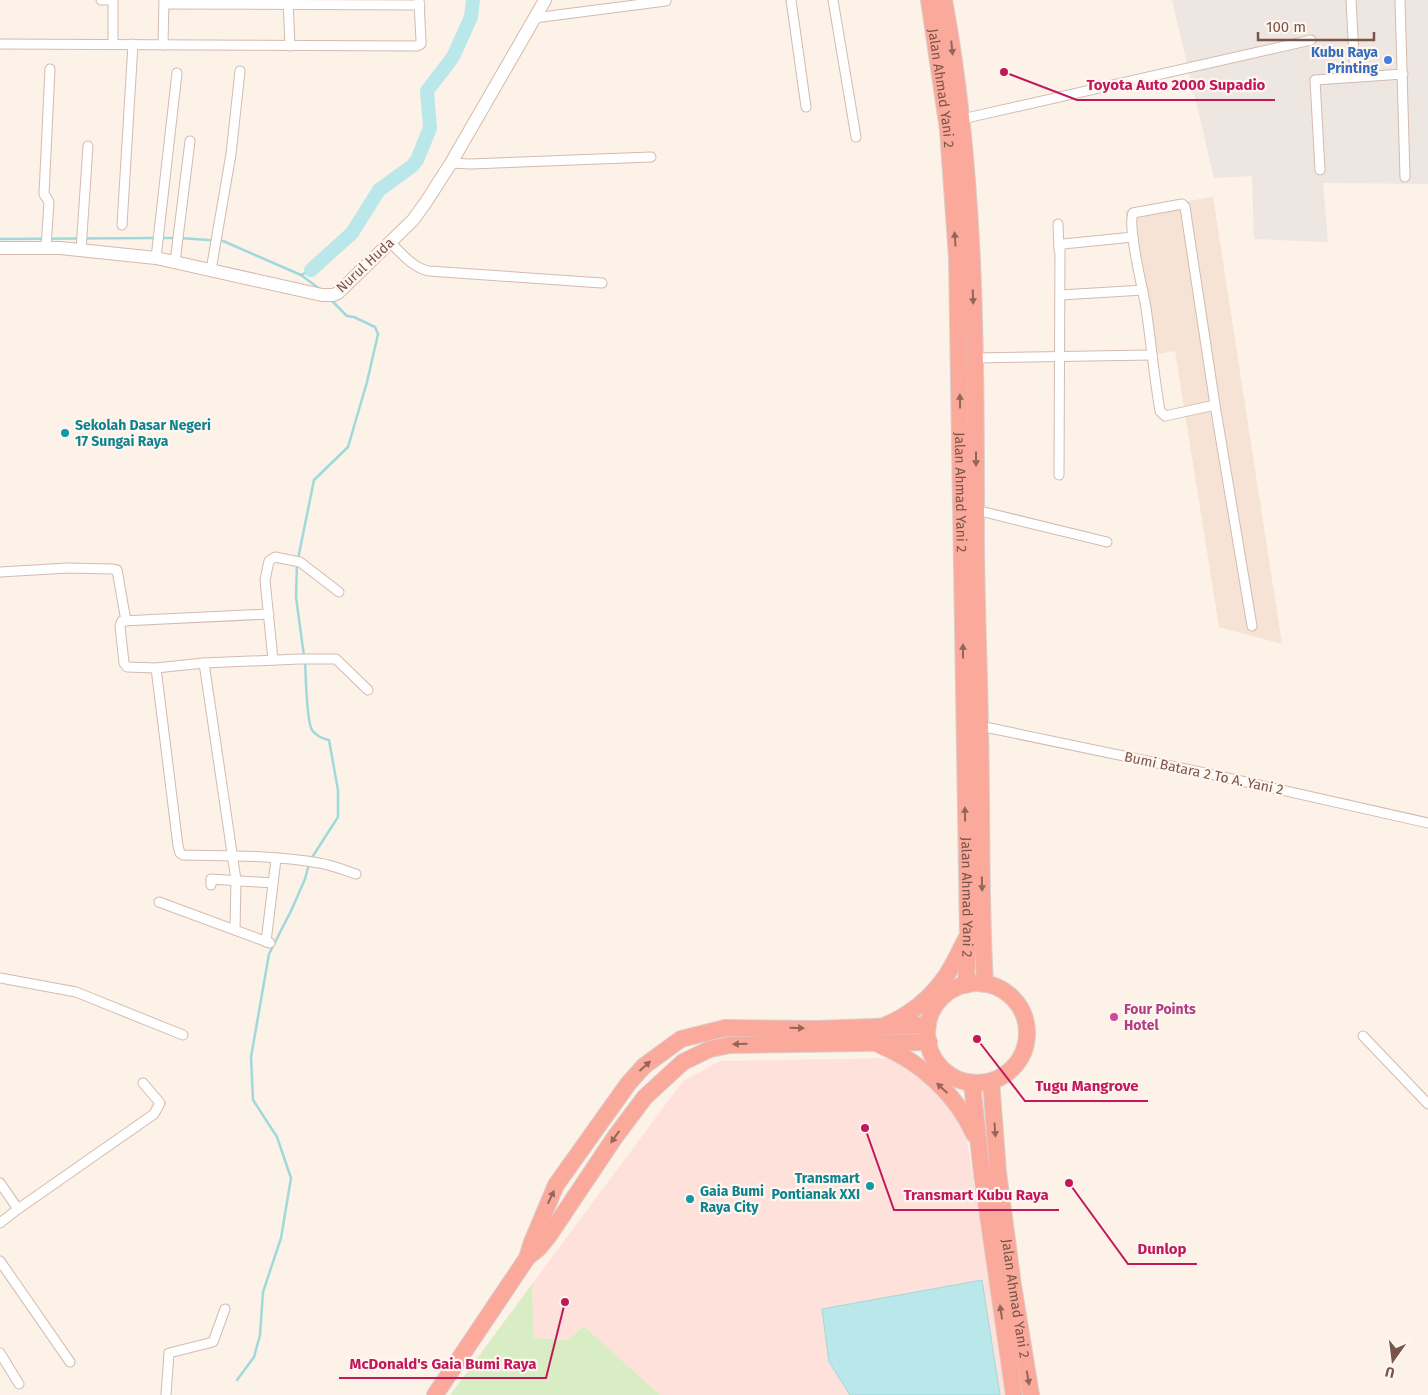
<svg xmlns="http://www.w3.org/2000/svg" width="1428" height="1395" font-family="'Fira Sans',sans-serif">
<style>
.residential{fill:#f6e3d5}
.commercial{fill:#fee1db}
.industrial{fill:#eee6e1}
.green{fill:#d9edc4}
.water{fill:#bae7e9;stroke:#a0d9db}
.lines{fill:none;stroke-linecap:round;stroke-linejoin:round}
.stream{stroke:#a0d9db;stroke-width:2.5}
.river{stroke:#bae7e9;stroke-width:14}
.street-casing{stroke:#d3bbaf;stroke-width:11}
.secondary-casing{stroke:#d6baab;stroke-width:14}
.highway-casing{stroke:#d9cfcc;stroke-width:18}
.street{stroke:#fff;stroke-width:9}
.secondary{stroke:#fff;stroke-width:12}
.highway{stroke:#fba99b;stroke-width:16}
.oneway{fill:#936659}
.shop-dot{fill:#3f7fe0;stroke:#fff7ef;stroke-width:2}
.culture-dot{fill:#0f9aa8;stroke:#fff7ef;stroke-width:2}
.hotel-dot{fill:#d1479c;stroke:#fff7ef;stroke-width:2}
.labels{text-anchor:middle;stroke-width:4.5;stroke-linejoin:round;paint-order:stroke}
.shop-label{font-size:14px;font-weight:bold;fill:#366cbe;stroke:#fff7ef;text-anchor:end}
.street-label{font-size:14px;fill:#795549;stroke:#fff7ef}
.culture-label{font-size:14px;font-weight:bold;fill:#0d838f;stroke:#fff7ef;text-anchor:start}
.hotel-label{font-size:14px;font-weight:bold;fill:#b23c85;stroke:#fff7ef;text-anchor:start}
.leader{fill:none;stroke:#c2185b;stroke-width:2}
.callout-dot{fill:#c2185b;stroke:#fff7ef;stroke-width:2}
.callout-label{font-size:15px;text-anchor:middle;font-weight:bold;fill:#c2185b;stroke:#fff7ef;stroke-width:4.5;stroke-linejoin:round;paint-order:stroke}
</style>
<rect width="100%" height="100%" fill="#fdf2e7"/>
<path class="residential" d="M1213,197L1282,644L1219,627L1175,351L1158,354L1125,211Z"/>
<path class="commercial" d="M892,1058L950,1102L964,1119L1006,1395H660L584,1326L568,1340L534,1338L532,1284L683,1081L720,1061Z"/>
<path class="industrial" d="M1172,0H1428V184L1323,183L1328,242L1254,239L1252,176L1214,178Z"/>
<path class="green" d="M532,1284L534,1338L568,1340L584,1326L660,1395H450Z"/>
<path class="water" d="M982,1280L1000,1395H850L829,1362L822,1309Z"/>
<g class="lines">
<g class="stream">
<path d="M160,238H175"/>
<path d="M180,238L223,241L301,275L311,270"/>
<path d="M0,239L155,238"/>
<path d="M301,275L321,290"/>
<path d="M298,559L314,480L348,447L367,382L378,334L375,327L354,317L347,316L330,299"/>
<path d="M297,564L296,597L304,656"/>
<path d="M305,661C306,675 306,720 312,730C315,735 323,739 329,740L338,790V817L311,859"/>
<path d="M237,1380L254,1357L260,1335L263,1292L281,1238L291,1178L277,1137L253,1100L251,1057L269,954L291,911L305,879L309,864"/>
</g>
<path class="river" d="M311,270L352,233L379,190L412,166L417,160L430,128L427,91L453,57L471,17L473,0"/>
<g class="street-casing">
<g id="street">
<path d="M101,0H113V44"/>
<path d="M288,0L290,46"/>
<path d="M791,0L806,107"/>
<path d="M833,0L856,137"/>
<path d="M1351,0L1355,77"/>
<path d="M1400,0L1405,177"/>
<path d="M164,4L420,5"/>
<path d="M534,18L666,1"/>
<path d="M0,44L417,46L421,44V41L419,0"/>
<path d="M163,45L164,0"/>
<path d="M962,119L1311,40"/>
<path d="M451,163L470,164L651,157"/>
<path d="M1320,170L1315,80L1403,74"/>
<path d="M1058,224L1059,250"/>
<path d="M122,225L133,44"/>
<path d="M390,242C401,253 413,268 429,271L602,283"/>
<path d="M46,248L49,202L44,194L50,69"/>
<path d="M81,250L88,146"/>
<path d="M156,258L177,73"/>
<path d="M175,262L190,141"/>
<path d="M211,270L231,154L240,71"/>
<path d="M1061,295L1143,290"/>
<path d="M975,358L1151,355"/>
<path d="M1215,405L1165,416L1160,411C1154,376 1151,342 1146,308C1143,289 1127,227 1133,213L1182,204L1185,207L1215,405L1252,626"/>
<path d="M1059,475L1060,246L1063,244L1133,237"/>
<path d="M976,510L1107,542"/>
<path d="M0,572L68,568L112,569L117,570L126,621"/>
<path d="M269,614L122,621L120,626L124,663L127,667L156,668L204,663L300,659H336L368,690"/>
<path d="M273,660L265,580L269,561L275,557L300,562L339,592"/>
<path d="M204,663L236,880L235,930"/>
<path d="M156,668L178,846L180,853L183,855C228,856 275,855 319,863C332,865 344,870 356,874"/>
<path d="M980,726L1210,774L1428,823"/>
<path d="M211,885V879L273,883"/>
<path d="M159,902L270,943"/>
<path d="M266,942L276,859"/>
<path d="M0,978L76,992L183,1035"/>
<path d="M1363,1036L1428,1104"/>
<path d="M0,1183L18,1209L0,1223"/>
<path d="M18,1209L154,1114L160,1103L143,1083"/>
<path d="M0,1261L70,1362"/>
<path d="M0,1353L19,1384"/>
<path d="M166,1395L169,1353L213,1342L225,1309"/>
</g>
</g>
<g class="secondary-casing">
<path id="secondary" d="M0,248H60L156,258L322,295H333L338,293L413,220L426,202L451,163L545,0"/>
</g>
<g class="highway-casing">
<g id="highway">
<path id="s1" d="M929,0L948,130L957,258L968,935L966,985"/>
<path d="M944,0C975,167 976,339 976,508C975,581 979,654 980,726C982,812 980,898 985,984"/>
<circle cx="977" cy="1033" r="50"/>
<path d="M886,1025C910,1015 932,997 946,976C954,964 960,950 967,937"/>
<path d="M880,1045C921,1062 956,1094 974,1134"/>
<path id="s2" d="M991,1081L998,1172L1013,1285L1031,1395"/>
<path d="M972,1083L982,1174L1014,1395"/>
<path d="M529,1256L538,1249L548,1237L615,1137L645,1097L683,1062L710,1049L730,1045L929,1042"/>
<path d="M435,1395L527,1258L532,1242L556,1185L628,1084L644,1066L681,1039L725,1028L817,1029L928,1025"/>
</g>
</g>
<use href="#street" class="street"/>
<use href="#secondary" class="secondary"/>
<use href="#highway" class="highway"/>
</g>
<defs><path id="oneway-solid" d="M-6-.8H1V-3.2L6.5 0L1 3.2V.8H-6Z" transform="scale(1.25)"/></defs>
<g class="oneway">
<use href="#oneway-solid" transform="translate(952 48) rotate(84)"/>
<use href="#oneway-solid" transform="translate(955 239) rotate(-94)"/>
<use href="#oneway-solid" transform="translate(973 297) rotate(88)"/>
<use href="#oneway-solid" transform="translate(960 401) rotate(-91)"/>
<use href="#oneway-solid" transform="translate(976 459) rotate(90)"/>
<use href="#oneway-solid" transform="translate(963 651) rotate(-90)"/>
<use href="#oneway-solid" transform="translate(965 814) rotate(-91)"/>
<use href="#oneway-solid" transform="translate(982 884) rotate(89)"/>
<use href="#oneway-solid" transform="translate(797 1028) rotate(2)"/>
<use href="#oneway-solid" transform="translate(740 1044) rotate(179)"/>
<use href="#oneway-solid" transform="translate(645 1066) rotate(-42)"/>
<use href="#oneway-solid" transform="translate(942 1088) rotate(-137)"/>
<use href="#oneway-solid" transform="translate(995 1130) rotate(86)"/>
<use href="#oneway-solid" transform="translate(615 1137) rotate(125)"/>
<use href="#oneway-solid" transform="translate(551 1197) rotate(-65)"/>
<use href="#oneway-solid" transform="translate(1001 1312) rotate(-98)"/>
<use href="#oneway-solid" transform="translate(1028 1378) rotate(80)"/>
</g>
<circle class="shop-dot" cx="1388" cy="60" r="5"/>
<g class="culture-dot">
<circle cx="65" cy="433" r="5"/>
<circle cx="870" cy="1186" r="5"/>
<circle cx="690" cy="1199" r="5"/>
</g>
<circle class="hotel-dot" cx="1114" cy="1017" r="5"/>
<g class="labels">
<g class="shop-label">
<text x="1378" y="57">Kubu Raya<tspan x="1378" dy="16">Printing</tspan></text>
</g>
<g class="street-label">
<text dy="5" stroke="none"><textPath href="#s1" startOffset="89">Jalan Ahmad Yani 2</textPath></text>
<text transform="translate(365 265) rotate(-43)" y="5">Nurul Huda</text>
<text dy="5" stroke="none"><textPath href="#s1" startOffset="494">Jalan Ahmad Yani 2</textPath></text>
<text transform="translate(1204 773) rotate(12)" y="5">Bumi Batara 2 To A. Yani 2</text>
<text dy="5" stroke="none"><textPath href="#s1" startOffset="899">Jalan Ahmad Yani 2</textPath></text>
<text dy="5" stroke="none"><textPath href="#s2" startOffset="219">Jalan Ahmad Yani 2</textPath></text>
</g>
<g class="culture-label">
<text x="75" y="430">Sekolah Dasar Negeri<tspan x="75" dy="16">17 Sungai Raya</tspan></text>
<text x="860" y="1183" text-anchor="end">Transmart<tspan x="860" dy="16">Pontianak XXI</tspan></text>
<text x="700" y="1196">Gaia Bumi<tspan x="700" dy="16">Raya City</tspan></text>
</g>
<g class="hotel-label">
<text x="1124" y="1014">Four Points<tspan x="1124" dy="16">Hotel</tspan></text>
</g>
</g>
<path class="leader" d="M1004 72L1077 100H1275M977 1039L1025 1101H1148M865 1128L894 1210H1059M1069 1183L1128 1264H1197M565 1302L546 1378H339"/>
<g class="callout-dot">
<circle cx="1004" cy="72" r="5"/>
<circle cx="977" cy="1039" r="5"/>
<circle cx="865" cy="1128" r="5"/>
<circle cx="1069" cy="1183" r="5"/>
<circle cx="565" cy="1302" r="5"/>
</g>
<g class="callout-label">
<text x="1176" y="90">Toyota Auto 2000 Supadio</text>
<text x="1087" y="1091">Tugu Mangrove</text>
<text x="976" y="1200">Transmart Kubu Raya</text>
<text x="1162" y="1254">Dunlop</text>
<text x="443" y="1369">McDonald's Gaia Bumi Raya</text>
</g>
<g transform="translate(1393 1360) rotate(194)" stroke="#fff7ef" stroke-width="4" paint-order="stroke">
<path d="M0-4L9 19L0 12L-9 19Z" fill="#795549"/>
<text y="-8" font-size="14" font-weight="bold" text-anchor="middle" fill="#795549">U</text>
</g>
<path d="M1258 32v8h116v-8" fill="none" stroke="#795549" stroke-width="2.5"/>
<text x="1266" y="32" font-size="15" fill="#795549" stroke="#fff7ef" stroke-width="4" paint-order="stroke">100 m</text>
</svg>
